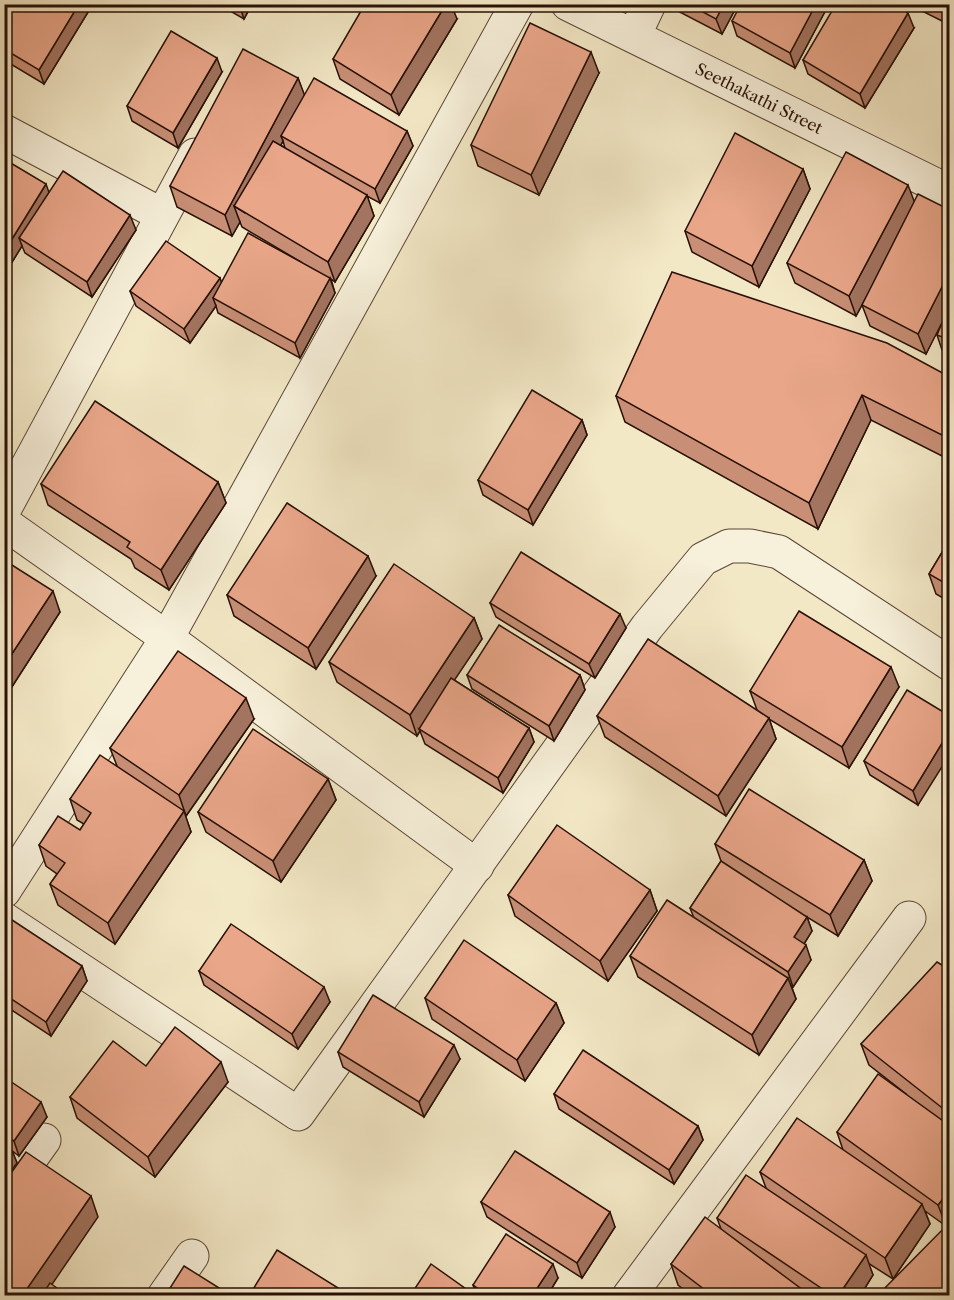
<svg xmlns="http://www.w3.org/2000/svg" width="954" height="1300" font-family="'Libre Caslon Text',serif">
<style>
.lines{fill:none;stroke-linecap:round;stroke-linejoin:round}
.minor-casing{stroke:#5b4637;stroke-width:35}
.minor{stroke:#f7f0da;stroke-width:33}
.wall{fill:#c88f76;stroke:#281007;stroke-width:1.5;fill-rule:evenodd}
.shaded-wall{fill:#a37460;stroke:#281007;stroke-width:1.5}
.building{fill:#e9a689;stroke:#281007;stroke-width:1.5}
.labels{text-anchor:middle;stroke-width:6;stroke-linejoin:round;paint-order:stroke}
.street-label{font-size:16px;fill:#281007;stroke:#f7f0da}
</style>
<rect width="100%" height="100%" fill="#f3e8c6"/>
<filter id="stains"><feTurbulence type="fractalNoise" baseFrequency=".00333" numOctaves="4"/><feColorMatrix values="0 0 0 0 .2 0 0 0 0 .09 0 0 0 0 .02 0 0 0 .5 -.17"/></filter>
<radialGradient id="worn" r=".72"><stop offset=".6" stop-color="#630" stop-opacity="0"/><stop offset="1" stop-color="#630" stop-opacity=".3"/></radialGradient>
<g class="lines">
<g class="minor-casing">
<g id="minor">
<path id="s1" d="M568,4L950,192"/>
<path d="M634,36L649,4"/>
<path d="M4,131L162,215"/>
<path d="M4,510L195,155"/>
<path d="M4,523L167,638L477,866"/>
<path d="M4,891L167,638L517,4"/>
<path d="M4,919L298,1114L647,627L703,559L729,546H750L779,552L950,664"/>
<path d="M4,1196L44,1140"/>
<path d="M164,1296L192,1256"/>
<path d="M629,1296L909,918"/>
</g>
</g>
<use href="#minor" class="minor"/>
</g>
<g class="wall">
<path d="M4,4H93L44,84L4,60Z"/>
<path d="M218,4H252L244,19Z"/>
<path d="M669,4H738L722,34L670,7Z"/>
<path d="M829,4L795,68L737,36L732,21Z"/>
<path d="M913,4H950V25L914,7Z"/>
<path d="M457,19L399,115L340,79L333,59Z"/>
<path d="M914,28L865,108L808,74L803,60Z"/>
<path d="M222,72L178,148L132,121L127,106Z"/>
<path d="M599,73L539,195L478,166L471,145Z"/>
<path d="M298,78L304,95L407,131L413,146L380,203L367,196L374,216L335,282L331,279L335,293L300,358L218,313L216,306L190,343L136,306L130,291L220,278L221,283L301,262L242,227L240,222L232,236L177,207L170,186ZM283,141L285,148L281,145Z"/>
<path d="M4,159L49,192L136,230L92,297L25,253L22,246L4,275Z"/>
<path d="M803,169L810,189L759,287L692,252L685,231Z"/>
<path d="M914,201L950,210V353L942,350L937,335L943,319L926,354L870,326L862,305L856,316L795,283L787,263Z"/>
<path d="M950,377V460L871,420L818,529L625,422L616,396Z"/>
<path d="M582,420L587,435L533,525L483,495L478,480Z"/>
<path d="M218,482L226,503L169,590L135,568L131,559L48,505L41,484Z"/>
<path d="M950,539V602L936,594L929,574Z"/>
<path d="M4,560L60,612L8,693L4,691Z"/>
<path d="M376,576L316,669L234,616L227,595Z"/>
<path d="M490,603L626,628L595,678L496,617Z"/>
<path d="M474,618L482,639L454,680L529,728L534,742L503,793L425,744L420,731L417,736L337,682L329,662Z"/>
<path d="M467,675H580L585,690L554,741L472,689Z"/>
<path d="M899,687L849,768L769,719L776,739L726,816L605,737L597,716L757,710L750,691Z"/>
<path d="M950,716L918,805L870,775L864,761Z"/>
<path d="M254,719L186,816L185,815L191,832L115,944L58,905L50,884L57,874L46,866L39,845L80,830L84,824L77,820L70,799L117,766L110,748Z"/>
<path d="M328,779L336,800L281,882L206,832L198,812Z"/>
<path d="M715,844L864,860L872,881L838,936L807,917L812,931L804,944L811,960L793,987L791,985L796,999L759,1055L638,977L630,956L694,918L690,908L721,861Z"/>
<path d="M650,890L657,911L608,981L515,916L508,895Z"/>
<path d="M4,918L82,966L87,981L51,1036L4,1005Z"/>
<path d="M950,970V1221L946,1226L925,1211L930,1224L893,1279L868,1263L873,1275L860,1296H692L678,1285L671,1264L721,1229L717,1218L766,1188L760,1172L843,1150L837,1132L906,1094L869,1065L861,1044Z"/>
<path d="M199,971L330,1002L298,1049L204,985Z"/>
<path d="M425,998L556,1003L564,1023L525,1081L432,1019Z"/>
<path d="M338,1052L460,1059L424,1117L343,1067Z"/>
<path d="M146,1066L228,1082L155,1177L77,1118L70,1097Z"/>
<path d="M4,1077L47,1117L19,1156L12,1151L17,1163L4,1180Z"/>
<path d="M554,1094L698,1126L703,1140L674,1184L559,1109Z"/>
<path d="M481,1202L615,1227L582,1278L487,1217Z"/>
<path d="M558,1278L547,1296H477L473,1285Z"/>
</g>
<g class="shaded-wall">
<path d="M79,4H93L44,84L39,70Z"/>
<path d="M239,4H252L244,19Z"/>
<path d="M446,4H451L457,19L399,115L391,95Z"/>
<path d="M724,4H738L722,34L716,19Z"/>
<path d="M816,4H829L795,68L790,53Z"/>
<path d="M950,4V21L946,11Z"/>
<path d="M908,13L914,28L865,108L860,94Z"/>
<path d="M591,52L599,73L539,195L531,175Z"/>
<path d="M217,58L222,72L178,148L173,133Z"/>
<path d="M298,78L306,99L281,136L283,141L245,213L234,206L240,222L232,236L225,215Z"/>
<path d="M407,131L413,146L380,203L375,189Z"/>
<path d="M803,169L810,189L759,287L752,266Z"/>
<path d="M46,184L51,198L19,238L22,246L4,275V252Z"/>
<path d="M908,185L916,206L856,316L849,296Z"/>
<path d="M367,195L374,216L335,282L328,262Z"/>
<path d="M130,215L136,230L92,297L87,282Z"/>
<path d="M950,271V307L926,354L918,334Z"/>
<path d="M220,278L225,293L213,298L216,306L190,343L184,329Z"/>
<path d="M330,278L335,293L300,358L295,343Z"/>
<path d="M862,395L871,420L818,529L809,503Z"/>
<path d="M582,420L587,435L533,525L528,510Z"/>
<path d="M218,482L226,503L169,590L161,570Z"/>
<path d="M368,556L376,576L316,669L308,648Z"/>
<path d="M53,591L60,612L8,693L4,684V666Z"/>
<path d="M620,614L626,628L595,678L589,664Z"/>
<path d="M474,618L482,639L421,730L419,729L420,731L417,736L410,715Z"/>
<path d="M891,667L899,687L849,768L842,747Z"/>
<path d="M580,675L585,690L554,741L549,726Z"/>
<path d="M246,698L254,719L186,816L179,795Z"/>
<path d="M769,718L776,739L726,816L718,796Z"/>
<path d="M529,728L534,742L503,793L498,778Z"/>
<path d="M950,730V754L918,805L913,791Z"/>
<path d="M328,779L336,800L281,882L273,861Z"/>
<path d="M184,811L191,832L115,944L108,923Z"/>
<path d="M864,860L872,881L838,936L830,915Z"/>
<path d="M650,890L657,911L608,981L600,961Z"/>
<path d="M807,917L812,931L799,952L794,937Z"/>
<path d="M806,945L811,960L793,987L788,972Z"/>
<path d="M82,966L87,981L51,1036L46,1022Z"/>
<path d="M788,978L796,999L759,1055L752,1035Z"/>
<path d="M324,987L330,1002L298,1049L292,1034Z"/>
<path d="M556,1003L564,1023L525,1081L517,1060Z"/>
<path d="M454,1045L460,1059L424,1117L419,1102Z"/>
<path d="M221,1062L228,1082L155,1177L148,1157Z"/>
<path d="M41,1102L47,1117L19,1156L14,1141Z"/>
<path d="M698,1126L703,1140L674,1184L669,1170Z"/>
<path d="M11,1148L17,1163L4,1180V1158Z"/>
<path d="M950,1190V1221L946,1226L938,1205Z"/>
<path d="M91,1196L98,1217L44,1296H22Z"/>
<path d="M922,1204L930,1224L893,1279L885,1258Z"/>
<path d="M610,1212L615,1227L582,1278L577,1263Z"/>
<path d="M866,1255L873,1275L860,1296H838Z"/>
<path d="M553,1264L558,1278L547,1296H532Z"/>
</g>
<g class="building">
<path d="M4,4H79L39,70L4,49Z"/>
<path d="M365,4H446L391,95L333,59Z"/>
<path d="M688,4H724L716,19Z"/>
<path d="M741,4H816L790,53L732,21Z"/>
<path d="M836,4H894L908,13L860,94L803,60Z"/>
<path d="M933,4H949L946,11Z"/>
<path d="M530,23L591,52L531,175L471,145Z"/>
<path d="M171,31L217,58L173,133L127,106Z"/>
<path d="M243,49L298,78L225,215L170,186Z"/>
<path d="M314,78L407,131L375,189L281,136Z"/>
<path d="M735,133L803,169L752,266L685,231Z"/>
<path d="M273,141L367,195L328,262L234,206Z"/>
<path d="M846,152L908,185L849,296L787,263Z"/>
<path d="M4,159L46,184L4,252Z"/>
<path d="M63,171L130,215L87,282L19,238Z"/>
<path d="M918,194L950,210V271L918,334L862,305Z"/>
<path d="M248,233L330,278L295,343L213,298Z"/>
<path d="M166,241L220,278L184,329L130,291Z"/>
<path d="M672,272L887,343L950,377V439L862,395L809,503L616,396Z"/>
<path d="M950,304V340L937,335Z"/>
<path d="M532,390L582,420L528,510L478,480Z"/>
<path d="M95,401L218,482L161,570L127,547L130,542L41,484Z"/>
<path d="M287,503L368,556L308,648L227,595Z"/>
<path d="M950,539V586L929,574Z"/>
<path d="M521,552L620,614L589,664L490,603Z"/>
<path d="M4,560L53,591L4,666Z"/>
<path d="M394,564L474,618L410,715L329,662Z"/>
<path d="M799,611L891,667L842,747L750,691Z"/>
<path d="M499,625L580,675L549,726L467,675Z"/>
<path d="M648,639L769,718L718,796L597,716Z"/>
<path d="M178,651L246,698L179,795L110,748Z"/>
<path d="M451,678L529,728L498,778L419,729Z"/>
<path d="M907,690L950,716V730L913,791L864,761Z"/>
<path d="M253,729L328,779L273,861L198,812Z"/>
<path d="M100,755L184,811L108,923L50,884L65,863L39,845L58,816L80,830L91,813L70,799Z"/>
<path d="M749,789L864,860L830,915L715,844Z"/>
<path d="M557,825L650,890L600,961L508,895Z"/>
<path d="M721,861L807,917L794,937L806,945L788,972L690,908Z"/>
<path d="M667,900L788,978L752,1035L630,956Z"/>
<path d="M6,916L82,966L46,1022L4,994V918Z"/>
<path d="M231,924L324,987L292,1034L199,971Z"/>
<path d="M464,940L556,1003L517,1060L425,998Z"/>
<path d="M937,962L950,970V1114L861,1044Z"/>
<path d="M373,995L454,1045L419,1102L338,1052Z"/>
<path d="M175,1027L221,1062L148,1157L70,1097L113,1041L146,1066Z"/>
<path d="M583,1050L698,1126L669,1170L554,1094Z"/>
<path d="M878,1074L950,1126V1190L938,1205L837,1132Z"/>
<path d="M4,1077L41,1102L14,1141L4,1135Z"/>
<path d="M797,1118L922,1204L885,1258L760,1172Z"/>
<path d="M4,1144L11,1148L4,1158Z"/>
<path d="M515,1151L610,1212L577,1263L481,1202Z"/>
<path d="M26,1152L91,1196L22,1296H4V1183Z"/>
<path d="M746,1175L866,1255L838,1296H833L717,1218Z"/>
<path d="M705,1217L811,1296H713L671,1264Z"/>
<path d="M950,1222V1296H877Z"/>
<path d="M506,1234L553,1264L532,1296H489L473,1285Z"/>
<path d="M277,1250L343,1291L340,1296H249Z"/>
<path d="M431,1264L476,1296H410Z"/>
<path d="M184,1266L232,1296H165Z"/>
<path d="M50,1283L68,1296H41Z"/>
<path d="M674,1288L684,1296H669Z"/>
</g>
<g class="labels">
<g class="street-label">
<text dy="6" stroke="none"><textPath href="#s1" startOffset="213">Seethakathi Street</textPath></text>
</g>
</g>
<rect width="954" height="1300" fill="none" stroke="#f3e8c6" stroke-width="24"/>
<rect x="6" y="6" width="942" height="1288" fill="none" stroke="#281007" stroke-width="3"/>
<rect x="12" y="12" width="930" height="1276" fill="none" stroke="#281007" stroke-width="1.5"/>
<rect width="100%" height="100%" filter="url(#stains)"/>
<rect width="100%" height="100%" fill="url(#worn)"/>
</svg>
